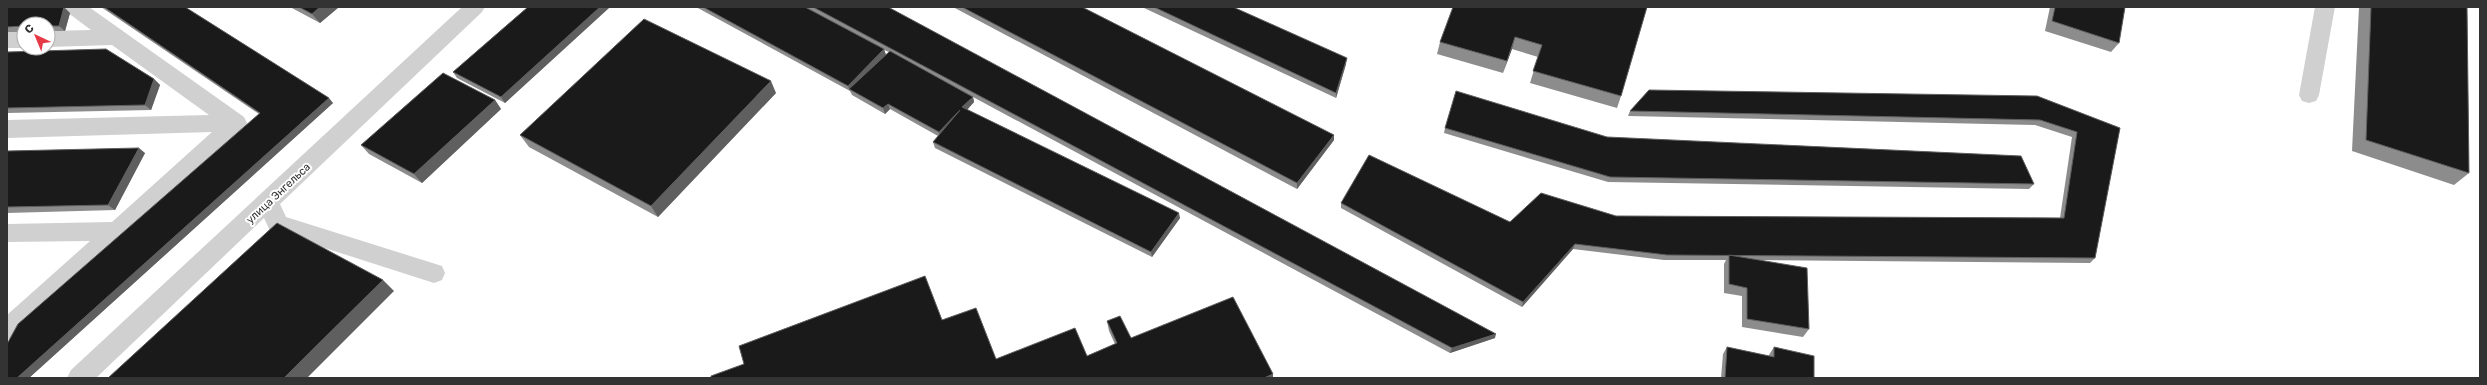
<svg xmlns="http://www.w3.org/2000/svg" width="2487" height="385" font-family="Rubik,sans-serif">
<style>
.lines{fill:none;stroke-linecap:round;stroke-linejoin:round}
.minor{fill:#d0d0d0;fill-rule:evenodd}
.wall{fill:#8c8c8c;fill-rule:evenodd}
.shaded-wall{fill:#5f5f5f}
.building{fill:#1a1a1a;stroke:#5f5f5f}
.labels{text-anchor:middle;stroke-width:4;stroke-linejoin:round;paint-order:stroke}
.street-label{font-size:11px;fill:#333;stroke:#fff}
</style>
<rect width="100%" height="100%" fill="#fff"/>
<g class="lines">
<g class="minor">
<path d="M64,7H89L244,117L247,123L244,129L15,337L7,340V315L90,241L7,242V224L112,222L212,132L7,138V120L209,115L112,45L48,47V31L91,30L67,12Z"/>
<path d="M462,7H485L482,12L280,204L286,217L442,266L445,273L442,280L434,283L278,233L270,231L264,218L96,378H67L71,370Z"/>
<path d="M2315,7H2335L2319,95L2316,101L2309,103L2302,101L2299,95Z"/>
<rect x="7" y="32" width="17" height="16"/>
</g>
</g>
<g class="wall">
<path d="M7,7L70,13L65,31H48V24H24V32H7Z"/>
<path d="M101,7H185L333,103L29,378H7L259,114Z"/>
<path d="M290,7H339L320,23Z"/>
<path d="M528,7H610L505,103L457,78L453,72Z"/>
<path d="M696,7H888L1495,338L1450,353L973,97L974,102L967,110L1180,218L1152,257L935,148L933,142L938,136L890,109L885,114L852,95L850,91ZM884,50L889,52L886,55Z"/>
<path d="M953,7H1082L1334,140L1297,189Z"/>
<path d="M1142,7H1233L1346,64L1336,98Z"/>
<path d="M1647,7L1621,96L1617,108L1530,83L1538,57L1512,49L1503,73L1437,54L1440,42Z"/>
<path d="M2050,7H2125L2119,43L2111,52L2045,31Z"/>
<path d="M2359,7H2467L2469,173L2454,185L2352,151Z"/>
<path d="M7,52L154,79L160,85L151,110L7,113Z"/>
<path d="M776,93L658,217L529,147L520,135Z"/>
<path d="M2037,96L2120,128L2095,258L2090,263L1760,260L1809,329L1803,337L1742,327V296L1724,293V264L1726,260H1664L1573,249L1522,307L1341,208V203L1510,222L1616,216L2060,218L2072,137L2035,125L1628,116L1630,111Z"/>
<path d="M495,100L501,109L422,183L369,154L361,145Z"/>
<path d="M1445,128L1607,137L2034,184L2029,189L1608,182L1444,133Z"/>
<path d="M7,151L145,153L115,210L7,213Z"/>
<path d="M942,320L996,359L1087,356L1115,344L1109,331L1107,321L1131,338L1273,374V378H711Z"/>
<path d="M1727,347L1769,356V355L1774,347L1814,378H1721L1723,354Z"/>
</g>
<g class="shaded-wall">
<path d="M64,7L70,13L65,31L59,26Z"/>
<path d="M320,7H339L320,23L312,14Z"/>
<path d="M600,7H610L505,103L501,97Z"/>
<path d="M1515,37L1512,49L1503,73Z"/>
<path d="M884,49L886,55L849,89L850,91L848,86Z"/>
<path d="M1347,58L1346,64L1336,98V93Z"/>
<path d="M154,79L160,85L151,110L145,105Z"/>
<path d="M771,81L776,93L658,217L651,206Z"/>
<path d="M973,97L974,102L964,113L962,107Z"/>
<path d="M329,98L333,103L29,378H17Z"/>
<path d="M495,100L501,109L422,183L414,174Z"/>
<path d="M888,104L890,109L885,114L883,108Z"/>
<path d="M960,110L940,138L939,132Z"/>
<path d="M1334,135V140L1297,189V183Z"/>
<path d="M139,148L145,153L115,210L108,205Z"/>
<path d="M1179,213L1180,218L1152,257L1151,252Z"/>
<path d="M1575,244L1573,249L1522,307L1523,302Z"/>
<path d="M383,280L394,291L307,378H284Z"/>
<path d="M1496,334L1495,338L1450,353L1452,348Z"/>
<path d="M1273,374V378H1264Z"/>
</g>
<g class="building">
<path d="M7,7H64L59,26H48V24H24V26L7,27Z"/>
<path d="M104,7H185L329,98L17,378H7V344L18,324L260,113Z"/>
<path d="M299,7H320L312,14Z"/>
<path d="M528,7H600L501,97L453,72Z"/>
<path d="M703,7H805L884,49L848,86Z"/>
<path d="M813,7H888L1496,334L1452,348Z"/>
<path d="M962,7H1082L1334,135L1297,183Z"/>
<path d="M1154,7H1233L1347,58L1336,93Z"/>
<path d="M1453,7H1647L1621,96L1533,71L1542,45L1515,37L1507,61L1440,42Z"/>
<path d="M2055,7H2125L2119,43L2052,21Z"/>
<path d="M2371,7H2467L2469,173L2366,140Z"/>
<path d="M644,19L771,81L651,206L520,135Z"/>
<path d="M106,49L154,79L145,105L7,108V52Z"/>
<path d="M890,51L973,97L962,107L1179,213L1151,252L933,142L960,110L939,132L888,104L883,108L849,89Z"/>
<path d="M443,73L495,100L414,174L361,145Z"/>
<path d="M1649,90L2037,96L2120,128L2095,258L1667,255L1575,244L1523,302L1341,203L1369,155L1510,222L1541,193L1616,216L2064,218L2077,132L2040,120L1630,111Z"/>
<path d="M1456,91L1607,137L2021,156L2034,184L1610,177L1445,128Z"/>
<path d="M139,148L108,205L7,207V151Z"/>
<path d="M277,223L383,280L284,378H108Z"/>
<path d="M1729,255L1807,268L1809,329L1747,319V288L1729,284Z"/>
<path d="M925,276L942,320L976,308L996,359L1075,328L1087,356L1117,343L1107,321L1120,316L1131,338L1233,297L1273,374L1264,378H711V376L744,364L739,346Z"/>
<path d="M1727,347L1774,357V347L1814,356V378H1725Z"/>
</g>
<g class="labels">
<g class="street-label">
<text transform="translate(278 193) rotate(-43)" y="4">улица Энгельса</text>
</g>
</g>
<rect width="2487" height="385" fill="none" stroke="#333333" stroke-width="16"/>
<g transform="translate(36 36) rotate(316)"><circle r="19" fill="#ffffff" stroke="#adadad"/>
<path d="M0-3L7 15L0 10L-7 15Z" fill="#e63946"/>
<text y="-6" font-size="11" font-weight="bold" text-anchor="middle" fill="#333333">С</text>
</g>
</svg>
